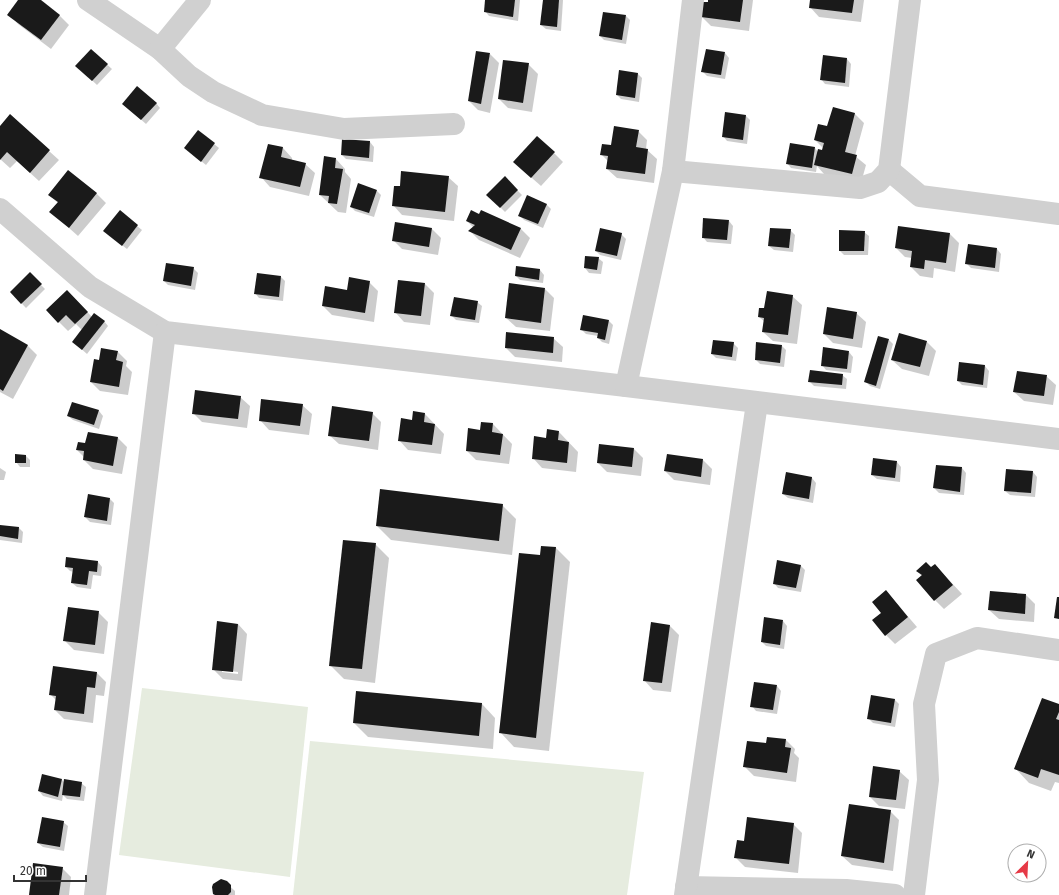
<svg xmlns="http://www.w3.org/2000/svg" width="1059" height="895" font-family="'Fira Sans',sans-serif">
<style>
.green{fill:#e6ecdf}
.shadow{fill:#0003;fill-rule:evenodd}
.building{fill:#1a1a1a}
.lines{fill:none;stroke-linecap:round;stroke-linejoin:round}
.street{stroke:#d0d0d0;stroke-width:22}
</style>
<rect width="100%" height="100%" fill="#fff"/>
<g class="green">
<path d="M142,688L308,707L290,877L119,855Z"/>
<path d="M310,741L644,772L627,895H293Z"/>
</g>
<g class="shadow">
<path d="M20,0H39L60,16L69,25L51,49L18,24L9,14Z"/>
<path d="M486,0H520L518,21L489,16L485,11Z"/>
<path d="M544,0H563L561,31L546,29L541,25Z"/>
<path d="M709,0H753L749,31L711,26L702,17Z"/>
<path d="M811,0H864L861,22L819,17L810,7Z"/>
<path d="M626,16L630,20L626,44L604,40L600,36Z"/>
<path d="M91,50L112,69L97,85L81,70Z"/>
<path d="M725,53L729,58L725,79L707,76L702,71Z"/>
<path d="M490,54L499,63L490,113L478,110L469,101Z"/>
<path d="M824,56L847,59L851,64L849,87L825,84L821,79Z"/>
<path d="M528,64L538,74L532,112L508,108L499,99Z"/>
<path d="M620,71L638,74L642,78L639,102L621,99L617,95Z"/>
<path d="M156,103L160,108L146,124L128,108Z"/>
<path d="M726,113L746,116L750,120L747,144L727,141L723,136Z"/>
<path d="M854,113L864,123L855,156L866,165L861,183L824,174L817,166L816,172L791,168L787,163L815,148L818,152H822L823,148L815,140L828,128Z"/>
<path d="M10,116L59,160L39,181L17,161L10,168L0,159V127Z"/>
<path d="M198,131L219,148L206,165L190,152Z"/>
<path d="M638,131L647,140L646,149L657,159L654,183L617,178L607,169L608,161L601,154Z"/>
<path d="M370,142L374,147L373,162L346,159L342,155Z"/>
<path d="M268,145L283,148L292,158V161L305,164L315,173L309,196L270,187L261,177Z"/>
<path d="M554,153L563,162L541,186L524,171Z"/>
<path d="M336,159L345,169V172L351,179L346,213L338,212L320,195Z"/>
<path d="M448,177L458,186L454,221L402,215L393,205L401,187Z"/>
<path d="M505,178L522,195L505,212L488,195Z"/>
<path d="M377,191L381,195L374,217L355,211L351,207Z"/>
<path d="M96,193L106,203L78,236L51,212L58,203L49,195Z"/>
<path d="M528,197L547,205L551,209L543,228L524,220L519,215Z"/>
<path d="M120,212L142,230L127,249L109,235Z"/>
<path d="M467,221L520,228L530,238L520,258L479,240L470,231L474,228Z"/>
<path d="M729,221L733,226L731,244L707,242L703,237Z"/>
<path d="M432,229L441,238L438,255L402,249L393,240Z"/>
<path d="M790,230L795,235L793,252L774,250L769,246Z"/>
<path d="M864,232L869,236L868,255H844L840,251Z"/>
<path d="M621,234L626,239L621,260L600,255L596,251Z"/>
<path d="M950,234L959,243L955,272L934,268L933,278L920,276L911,267L912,258L905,257L896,248Z"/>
<path d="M969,245L997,249L1001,254L999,272L971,268L966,263Z"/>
<path d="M586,257L598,258L603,262L601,274L589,273L585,268Z"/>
<path d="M517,267L540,270L544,275L543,283L520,280L516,276Z"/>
<path d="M193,268L198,273L195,290L168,285L164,281Z"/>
<path d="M30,274L45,289L26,308L11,292Z"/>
<path d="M281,277L285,281L283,301L259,298L255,293Z"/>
<path d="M369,282L378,291L374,322L332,315L323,306L325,287L348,291Z"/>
<path d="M425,284L434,293L430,325L404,322L395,312Z"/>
<path d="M545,289L554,298L550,331L516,327L506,318Z"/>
<path d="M792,296L802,305L797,344L773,341L763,332L765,322L759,317Z"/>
<path d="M76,300L92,317L104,321L108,326L87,354L78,346L82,330L76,324L68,331L47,310Z"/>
<path d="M477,302L482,306L479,323L456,320L451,315Z"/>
<path d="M856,313L866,322L862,348L833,343L824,334Z"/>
<path d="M609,321L613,325L609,344L602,342L598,338V336L586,334L581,329Z"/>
<path d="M0,331L28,346L37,355L13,399L0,392Z"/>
<path d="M553,338L563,347L562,362L515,357L506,348Z"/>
<path d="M889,340L893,344L880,389L870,386L866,382Z"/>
<path d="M927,342L936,351L929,376L902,369L892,360Z"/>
<path d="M733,343L738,348L736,361L716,358L712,354Z"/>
<path d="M782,346L786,350L784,367L760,364L756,360Z"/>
<path d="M824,349L849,352L853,357L851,373L826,370L822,365Z"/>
<path d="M118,352L127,361L126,366L132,372L128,395L100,391L91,382L100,361Z"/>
<path d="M960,363L985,366L989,371L987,388L962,385L958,381Z"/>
<path d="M842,375L847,379L846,389L814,386L809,381Z"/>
<path d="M1046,376L1056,385L1053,405L1024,401L1014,392Z"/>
<path d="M240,397L250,406L247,428L202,422L193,413Z"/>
<path d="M302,405L312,414L309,435L269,430L260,420Z"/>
<path d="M99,411L103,416L99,429L73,420L68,416Z"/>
<path d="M372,413L381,422L378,450L339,444L329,435Z"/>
<path d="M425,414L444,434L441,454L408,450L399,440L413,421Z"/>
<path d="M493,424L512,444L509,464L476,460L467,451L480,431Z"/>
<path d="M559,432L578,452L576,472L542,468L533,458L546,439Z"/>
<path d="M88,433L118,438L127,447L122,474L93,469L84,460V457L77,450L86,444Z"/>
<path d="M634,449L643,458L641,476L607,472L598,463Z"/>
<path d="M26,456L30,460V467H20L16,462Z"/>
<path d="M874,459L897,462L901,467L900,482L877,479L872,475Z"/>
<path d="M703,460L712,469L710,485L674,480L665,471Z"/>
<path d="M0,468L6,472L4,480H0Z"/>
<path d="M962,468L966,473L964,495L939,493L934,488Z"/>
<path d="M1033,472L1037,477L1035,497L1010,495L1005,491Z"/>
<path d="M787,474L812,478L816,483L813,503L788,498L783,494Z"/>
<path d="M110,499L114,503L111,525L90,522L85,517Z"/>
<path d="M502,505L516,519L512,555L391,540L377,526Z"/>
<path d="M0,526L19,528L23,532L22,543L0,540Z"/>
<path d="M375,544L389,558L375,683L344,679L330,665Z"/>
<path d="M542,547L556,548L570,562L549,751L514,747L501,733Z"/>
<path d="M67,558L98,562L102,567L101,576L93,575L91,589L77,587L72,583L74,572L70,571L66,567Z"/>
<path d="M800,565L805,570L801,592L778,588L774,583Z"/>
<path d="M935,565L962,594L944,609L935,600L922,576L917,571L931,568Z"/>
<path d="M886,591L917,627L895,644L886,635L882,613Z"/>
<path d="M991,592L1026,595L1035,604L1034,622L999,619L989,610Z"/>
<path d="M98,612L108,622L104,654L74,650L64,640Z"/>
<path d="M783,621L787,626L784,649L766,646L762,642Z"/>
<path d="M652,623L670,626L679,635L671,692L653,690L644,680Z"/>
<path d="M238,624L247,634L242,681L223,679L213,669ZM222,670L238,672V674L222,672Z"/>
<path d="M54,667L97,673L106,682L104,696L96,695L93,723L64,719L55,710L56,700L50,694Z"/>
<path d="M777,686L781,691L777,714L756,711L752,706Z"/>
<path d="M894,699L899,704L895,727L873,723L868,718Z"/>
<path d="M482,704L495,718L493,749L368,737L354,723Z"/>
<path d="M1059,705V783L1055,782L1051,791L1029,783L1016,769Z"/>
<path d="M786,740L795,749L794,753L799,758L796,782L754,776L744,766L767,745Z"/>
<path d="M899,771L909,780L905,809L879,806L870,797Z"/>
<path d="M43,775L62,780L64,782L81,783L86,787L84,801L67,799L63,795L62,801L43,796L39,791Z"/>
<path d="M890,811L899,820L893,871L852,865L842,856Z"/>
<path d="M63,822L68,826L64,851L43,847L38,843Z"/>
<path d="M793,824L802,833L798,873L745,867L736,858L745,842Z"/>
<path d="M62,868L71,877L69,895H30Z"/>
<path d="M224,881L235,891V895H216Z"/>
</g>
<g class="building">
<path d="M18,0H41L60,15L41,40L7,15Z"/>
<path d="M485,0H515L513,17L484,12Z"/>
<path d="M543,0H559L557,27L540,25Z"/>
<path d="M708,0H743L740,22L701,17L702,2H708Z"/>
<path d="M810,0H854L852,13L809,8Z"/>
<path d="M603,12L626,15L622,40L599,36Z"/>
<path d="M91,49L108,64L92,81L75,66Z"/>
<path d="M706,49L725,52L721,75L701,72Z"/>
<path d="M476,51L490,53L481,104L468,101Z"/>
<path d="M823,55L847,58L845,83L820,80Z"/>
<path d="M503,60L529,63L523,103L498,99Z"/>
<path d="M619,70L638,73L635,98L616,95Z"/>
<path d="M137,86L157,103L141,120L122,104Z"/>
<path d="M833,107L855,113L845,152L857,155L852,174L814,165L818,149L822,150L824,143L814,140L818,124L827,126Z"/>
<path d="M725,112L746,115L743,140L722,137Z"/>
<path d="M10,114L50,150L30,173L7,152L0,160V126Z"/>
<path d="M614,126L639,130L636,147L648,149L645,174L606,169L608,156L600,155L602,144L611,145Z"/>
<path d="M198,130L215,143L201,162L184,148Z"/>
<path d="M537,136L555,152L531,178L513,162Z"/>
<path d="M342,139L370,141L369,158L341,155Z"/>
<path d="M790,143L815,147L812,168L786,164Z"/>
<path d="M268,144L283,147L281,157L306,163L300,187L259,178Z"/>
<path d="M324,156L336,158L335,168L343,169L337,204L328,203L329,196L319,195Z"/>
<path d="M68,170L97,193L69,228L49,212L58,202L48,195Z"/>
<path d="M401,171L449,176L445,212L392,206L394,186H400Z"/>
<path d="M505,176L518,190L500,208L486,195Z"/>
<path d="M358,183L377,190L369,213L350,207Z"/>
<path d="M527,195L547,204L538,224L518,216Z"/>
<path d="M120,210L138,225L122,246L103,231Z"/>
<path d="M471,210L479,214L481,210L521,228L511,250L468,231L475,225L466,221Z"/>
<path d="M703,218L729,220L727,240L702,238Z"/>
<path d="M395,222L432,228L429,247L392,241Z"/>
<path d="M898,226L950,233L946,263L925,260L924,269L910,267L912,251L895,248Z"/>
<path d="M600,228L622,233L617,256L595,251Z"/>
<path d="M770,228L791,229L789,248L768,246Z"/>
<path d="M839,230L865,231L864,251H839Z"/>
<path d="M968,244L997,248L995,268L965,264Z"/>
<path d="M585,256L599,257L597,270L584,268Z"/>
<path d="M166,263L194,267L191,286L163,281Z"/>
<path d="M516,266L540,269L539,280L515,276Z"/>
<path d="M30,272L42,284L21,304L10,292Z"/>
<path d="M257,273L281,276L279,297L254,294Z"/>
<path d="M349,277L370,281L365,313L322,306L325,286L347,290Z"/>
<path d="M398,280L425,283L421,316L394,313Z"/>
<path d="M509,283L545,288L541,323L505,318Z"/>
<path d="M67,290L88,312L75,324L66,315L58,323L46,310Z"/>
<path d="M767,291L793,295L788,335L762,332L764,318L758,317L759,308H764Z"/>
<path d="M454,297L478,301L475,320L450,316Z"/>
<path d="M827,307L857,312L853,339L823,334Z"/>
<path d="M94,313L105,321L82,350L72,342Z"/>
<path d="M583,315L609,320L605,340L597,338L598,333L580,330Z"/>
<path d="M0,329L28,345L3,391L0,389Z"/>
<path d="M506,332L554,337L553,353L505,348Z"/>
<path d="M899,333L927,341L920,367L891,360Z"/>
<path d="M878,336L889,339L876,386L864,382Z"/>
<path d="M713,340L734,342L732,357L711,354Z"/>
<path d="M756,342L782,345L780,363L755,360Z"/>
<path d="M823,347L849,351L847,369L821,366Z"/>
<path d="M101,348L118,351L116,360L123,362L119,387L90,382L94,359L99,360Z"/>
<path d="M959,362L985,365L983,385L957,381Z"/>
<path d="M810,370L843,374L842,385L808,382Z"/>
<path d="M1017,371L1047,375L1044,396L1013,392Z"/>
<path d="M195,390L241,396L238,419L192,414Z"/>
<path d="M261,399L303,404L300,426L259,421Z"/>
<path d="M72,402L99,410L94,425L67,416Z"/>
<path d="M332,406L373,412L369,441L328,436Z"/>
<path d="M413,411L425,413L424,422L435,424L432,445L398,441L401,418L412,420Z"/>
<path d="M481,422L493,423L492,432L503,434L500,455L466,451L468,428L480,430Z"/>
<path d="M547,429L559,431L558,440L569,442L567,463L532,459L534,436L546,438Z"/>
<path d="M88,432L118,437L113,466L83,460L84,451L76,450L78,442L85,443Z"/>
<path d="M599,444L634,448L632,467L597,463Z"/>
<path d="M15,454L26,455V463H15Z"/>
<path d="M667,454L703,459L701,477L664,471Z"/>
<path d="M873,458L897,461L895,478L871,475Z"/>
<path d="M936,465L962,467L960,492L933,488Z"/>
<path d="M1006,469L1033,471L1031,493L1004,491Z"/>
<path d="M786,472L812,477L809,499L782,494Z"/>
<path d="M380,489L503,504L499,541L376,526Z"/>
<path d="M88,494L110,498L107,521L84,517Z"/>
<path d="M0,525L19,527L18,539L0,536Z"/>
<path d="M343,540L376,543L362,669L329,666Z"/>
<path d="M541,546L556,547L536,738L499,733L519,553L540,555Z"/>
<path d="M66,557L98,561L97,572L89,571L87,585L71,583L73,568L65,567Z"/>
<path d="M777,560L801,565L796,588L773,584Z"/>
<path d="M926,562L931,567L935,564L953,585L934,601L916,580L922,575L916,571Z"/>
<path d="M886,590L908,617L885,636L872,620L881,613L872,602Z"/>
<path d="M990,591L1026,594L1025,614L988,610Z"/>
<path d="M1057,597H1059V619L1054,618Z"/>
<path d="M68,607L99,611L95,645L63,641Z"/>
<path d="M764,617L783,620L780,645L761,642Z"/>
<path d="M217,621L238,624L233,672L212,670Z"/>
<path d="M651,622L670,625L662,683L643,681Z"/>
<path d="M53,666L97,672L95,688L87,687L84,714L54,710L56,696L49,695Z"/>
<path d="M754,682L777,685L773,710L750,707Z"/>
<path d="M356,691L482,703L479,736L353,723Z"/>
<path d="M871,695L895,699L891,723L867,719Z"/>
<path d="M1042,698L1059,704V712L1056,719L1059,720V775L1041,769L1038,778L1014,769Z"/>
<path d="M767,737L786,739L785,747L791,748L787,773L743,767L747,741L766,743Z"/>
<path d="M873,766L900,770L896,800L869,797Z"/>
<path d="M42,774L62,779L58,797L38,791Z"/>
<path d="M64,779L82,782L80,797L62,795Z"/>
<path d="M849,804L891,810L884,863L841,856Z"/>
<path d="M42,817L64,821L60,847L37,843Z"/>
<path d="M747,817L794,823L789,864L734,858L737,840L744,841Z"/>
<path d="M33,863L63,867L59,895H29Z"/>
<path d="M221,879L227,881L231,885V892L228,895H215L213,894L212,887L213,884Z"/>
</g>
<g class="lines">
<g class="street">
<path d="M88,0L160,49L189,76L213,92L262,115L344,129L454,124"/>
<path d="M160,49L200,0"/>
<path d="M889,170L920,196L1059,214"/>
<path d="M673,171L860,188L878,182L889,170L910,0"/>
<path d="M0,209L90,287L165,332L626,386L1059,439"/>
<path d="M626,386L673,171L693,0"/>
<path d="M686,887L846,890L895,895"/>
<path d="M95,895L165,332"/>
<path d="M685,895L757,403"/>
<path d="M914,895L928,780L924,704L936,654L977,638L1059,650"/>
</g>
</g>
<g transform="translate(1027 863) rotate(24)"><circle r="19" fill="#ffffff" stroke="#adadad"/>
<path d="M0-3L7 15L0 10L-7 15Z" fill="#e63946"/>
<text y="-6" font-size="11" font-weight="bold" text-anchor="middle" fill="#333333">N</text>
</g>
<path d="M14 875v6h72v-6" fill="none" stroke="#333333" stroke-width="2"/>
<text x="20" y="875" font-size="12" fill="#333333" stroke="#ffffff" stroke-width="3" paint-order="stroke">20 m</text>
</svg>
